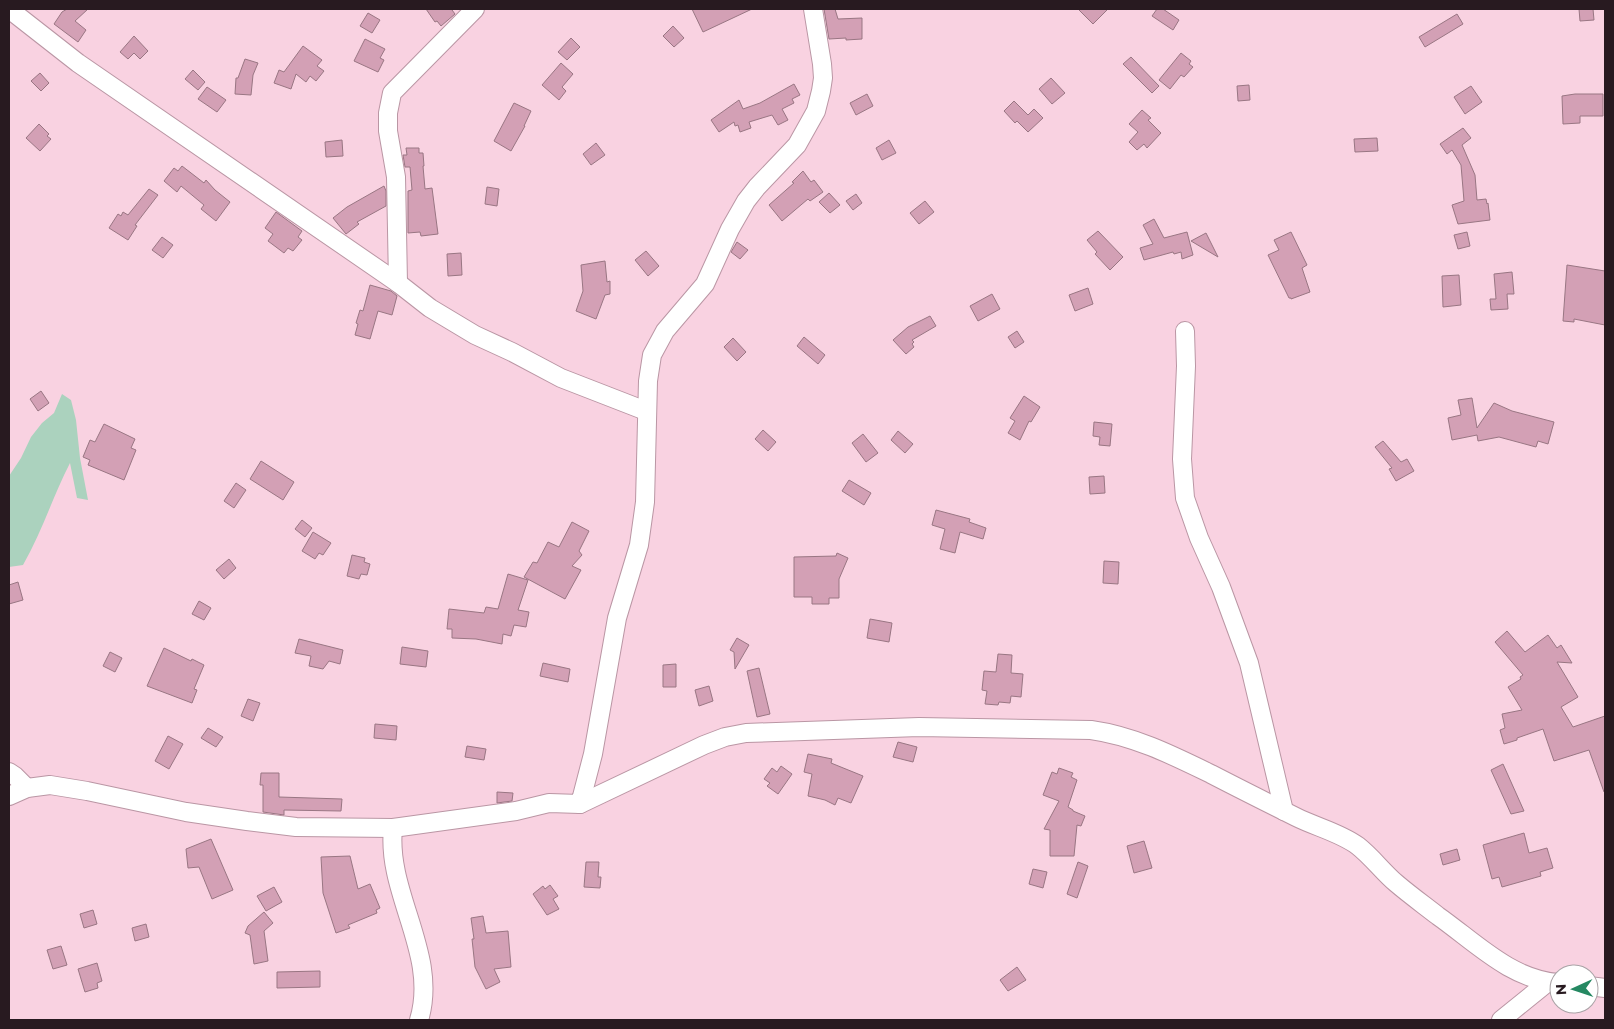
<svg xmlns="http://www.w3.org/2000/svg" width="1614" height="1029" font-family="Montserrat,sans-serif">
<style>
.green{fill:#abd2be}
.building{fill:#d3a0b5;stroke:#997683}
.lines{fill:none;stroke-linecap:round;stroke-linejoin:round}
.street-casing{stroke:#ba96a4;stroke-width:20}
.street{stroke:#fff;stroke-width:18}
</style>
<rect width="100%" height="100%" fill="#f9d2e1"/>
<path class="green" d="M62,394L71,400L76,420L80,458L88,500L77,498L70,463C53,496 42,532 23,565L9,567V476L21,458L31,437L42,423L54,413Z"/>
<g class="building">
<path d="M67,9H88L75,21L86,30L78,42L54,24L62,12Z"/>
<path d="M426,9H454L452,10L455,14L441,26L437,21L435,22Z"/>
<path d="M692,9H752L703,32Z"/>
<path d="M824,9H835L838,19L862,18V39L846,40V38L829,39Z"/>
<path d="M1078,9H1108L1093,24Z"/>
<path d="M1157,9H1163L1179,20L1173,30L1152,16Z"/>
<path d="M1579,9H1593L1594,20L1580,21Z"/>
<path d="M368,13L380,20L372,33L360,26Z"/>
<path d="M1457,14L1463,24L1425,47L1419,37Z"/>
<path d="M673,26L684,38L674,47L663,36Z"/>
<path d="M134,36L148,51L140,59L134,53L128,59L120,52Z"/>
<path d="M571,38L580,47L567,60L558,52Z"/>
<path d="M365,39L385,49L380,58L384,60L378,72L354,61Z"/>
<path d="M303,46L322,60L317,66L324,71L316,81L310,76L306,82L296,74L291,89L274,83L279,70L284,72Z"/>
<path d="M1181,53L1191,61L1189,64L1193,67L1184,77L1181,75L1170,89L1159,80Z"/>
<path d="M1131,57L1159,86L1152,93L1123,64Z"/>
<path d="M245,59L258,63L253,75L251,95L235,94L236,78H238Z"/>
<path d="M561,63L573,74L562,87L566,91L559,100L542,85Z"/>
<path d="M193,70L205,82L198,90L185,79Z"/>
<path d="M40,73L49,83L41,91L31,81Z"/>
<path d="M1051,78L1065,93L1052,104L1039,89Z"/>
<path d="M794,84L800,95L792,99L794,103L782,109L788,120L778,125L772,115L749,122L751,128L740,132L738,125L735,126L734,122L719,132L711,120L739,100L743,109L760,103Z"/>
<path d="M1249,85L1250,100L1238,101L1237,86Z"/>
<path d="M1471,86L1482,102L1465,114L1454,97Z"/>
<path d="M207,87L226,100L217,112L198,99Z"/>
<path d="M867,94L873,106L856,115L850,103Z"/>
<path d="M1575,94H1603V116H1580V123L1563,124L1562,96Z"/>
<path d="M1014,101L1028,115L1034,109L1043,118L1028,132L1017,121L1015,123L1004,111Z"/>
<path d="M514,103L531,111L524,126H525L511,151L494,141Z"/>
<path d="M1142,110L1151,118L1148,120L1161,133L1147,148L1144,144L1137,150L1129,142L1138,132L1129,124Z"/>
<path d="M39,124L49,134L47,136L51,139L40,151L26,138Z"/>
<path d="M1463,128L1471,138L1462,145L1475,175L1477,200L1486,199L1487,204L1488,203L1490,220L1458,224L1452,205L1464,201L1461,165L1452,150L1447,154L1440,144Z"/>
<path d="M1377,138L1378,151L1355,152L1354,139Z"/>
<path d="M342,140L343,156L326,157L325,142Z"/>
<path d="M889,140L896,153L882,160L876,148Z"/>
<path d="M596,143L605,155L591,165L583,154Z"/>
<path d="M406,148H419V153H423L424,166H423L425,189L432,188L438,234L421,236L420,232L408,233V191L412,190L410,167H405L403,155H407Z"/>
<path d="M182,166L204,183L206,180L215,190L230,202L216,221L201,209L204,205L181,186L177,192L164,181L174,168L178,171Z"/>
<path d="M803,171L811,182L814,180L823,192L810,201L808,199L782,221L769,205L794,183L792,182Z"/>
<path d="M384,186L386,191V206L357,222L359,224L346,234L333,218L347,207Z"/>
<path d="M487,187L499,189L497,206L485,204Z"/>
<path d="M149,189L158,195L135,225L137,226L128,240L109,228L118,214L121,216L123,212L128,215Z"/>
<path d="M829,193L840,205L830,213L819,202Z"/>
<path d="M856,194L862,203L853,210L846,201Z"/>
<path d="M925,201L934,212L919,224L910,213Z"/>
<path d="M276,212L302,231L298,237L302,240L293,251L288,248L284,253L268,241L273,234L265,228Z"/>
<path d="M1154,219L1164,238L1187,232L1193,255L1182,259L1181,252L1174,254L1173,252L1144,260L1140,248L1153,244L1143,225Z"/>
<path d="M1098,231L1123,257L1110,270L1095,254L1097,252L1087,240Z"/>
<path d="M1291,232L1307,265L1302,268L1310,292L1291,299V298H1289L1268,255L1279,250L1274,240Z"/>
<path d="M1467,232L1470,246L1458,249L1454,235Z"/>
<path d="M1206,233L1218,257L1191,241Z"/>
<path d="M162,237L173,245L163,258L152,250Z"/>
<path d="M737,242L748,250L740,259L731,252Z"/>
<path d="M646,251L659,266L648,276L635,260Z"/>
<path d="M461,253L462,275L448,276L447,254Z"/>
<path d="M605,261L607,282L610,281V294L605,295L596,319L576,311L583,291L581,265Z"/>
<path d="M1567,265L1605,271V325L1574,319V322L1563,321Z"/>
<path d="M1512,272L1514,294H1507L1508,309L1491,310L1490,299H1496L1494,274Z"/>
<path d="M1459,275L1461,305L1443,307L1442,276Z"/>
<path d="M370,285L391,291L397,296L392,315L378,311L370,339L355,335L358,324L356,323L360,310L363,311Z"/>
<path d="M1088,288L1093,304L1075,311L1069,295Z"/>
<path d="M992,294L1000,309L978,321L970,306Z"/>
<path d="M930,316L936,326L912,340L914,342L912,344L914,347L906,354L893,340L908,327Z"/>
<path d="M1017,331L1024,342L1015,348L1008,337Z"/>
<path d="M804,337L825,355L818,364L797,346Z"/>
<path d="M733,338L746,352L737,361L724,347Z"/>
<path d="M41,391L49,403L38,411L30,399Z"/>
<path d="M1024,396L1040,407L1031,422L1029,421L1020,440L1008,433L1015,421L1010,418Z"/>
<path d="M1472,398L1477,428L1494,403L1512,411L1554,422L1548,444L1538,441L1536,447L1499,437L1478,441L1477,435L1452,440L1448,418L1461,415L1458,400Z"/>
<path d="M1094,422L1112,424L1110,446L1099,445L1100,437L1093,436Z"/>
<path d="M104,424L135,439L131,448L136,450L124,480L88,465L90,460L83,457L90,440L95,442Z"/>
<path d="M763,430L776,442L768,451L755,439Z"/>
<path d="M898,431L913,444L905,453L891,440Z"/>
<path d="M863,434L878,453L866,462L852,443Z"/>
<path d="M1383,441L1401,462L1407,459L1414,471L1396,481L1389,469L1392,468L1375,447Z"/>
<path d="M261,461L294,482L283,500L250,479Z"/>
<path d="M1104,476L1105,493L1090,494L1089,477Z"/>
<path d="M849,480L871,493L864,505L842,491Z"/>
<path d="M236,483L246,490L234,508L224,501Z"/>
<path d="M936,510L970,519L969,522L986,528L983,539L960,532L955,553L940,549L945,529L932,525Z"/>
<path d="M302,520L312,528L305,537L295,529Z"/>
<path d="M572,522L589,531L579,551L582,555L572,566L581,570L565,599L524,577L533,562L537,563L548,542L559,547Z"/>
<path d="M313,532L331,543L323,555L319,553L315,559L302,551Z"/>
<path d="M837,553L848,558L839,579V598H829V604H812V597H794V557L836,556Z"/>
<path d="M352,555L365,558L364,562L370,564L367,575L361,574L359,579L347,576Z"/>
<path d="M229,559L236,568L224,579L216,570Z"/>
<path d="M1104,561L1119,562L1118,584L1103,583Z"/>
<path d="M508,574L528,580L518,610L529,612L526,627L514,625L511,636L503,634L502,644L476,639L452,638V629H447L449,609L484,613L486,607L498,609Z"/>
<path d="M18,582L23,600L9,604V585Z"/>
<path d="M199,601L211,608L204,620L192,614Z"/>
<path d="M870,619L892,623L889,642L867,638Z"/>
<path d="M1507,631L1525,652L1548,635L1557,648L1561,645L1572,663L1557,662L1578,697L1561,707L1573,727L1605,716V792H1604L1589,750L1554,761L1543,729L1517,738V740L1504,744L1500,730L1505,728L1502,714L1522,710L1508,687L1521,679L1520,677L1523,675L1495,642Z"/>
<path d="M737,638L749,645L735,669L734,652L730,650Z"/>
<path d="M299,639L343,650L340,664L329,661L323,669L309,666L311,656L295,653Z"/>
<path d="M402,647L428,651L426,667L400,664Z"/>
<path d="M164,648L191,661L192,659L204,665L194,689L197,690L192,703L147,686Z"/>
<path d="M110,652L122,658L115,672L103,666Z"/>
<path d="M998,654L1012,655L1011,673L1023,674L1021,697L1011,696L1010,703L999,702L998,705L985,704L987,691L982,690L984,671L996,672Z"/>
<path d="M543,663L570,669L568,682L540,676Z"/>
<path d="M676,664V687H663V665Z"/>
<path d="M759,668L770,714L757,717L747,671Z"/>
<path d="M709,686L713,701L699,706L695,690Z"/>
<path d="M248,699L260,703L253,721L241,716Z"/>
<path d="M375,724L397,726L396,740L374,738Z"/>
<path d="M208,728L223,737L216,747L201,738Z"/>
<path d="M168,736L183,744L169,769L155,761Z"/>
<path d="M898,742L917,747L913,762L893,757Z"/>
<path d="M467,746L486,749L484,760L465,757Z"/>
<path d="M808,754L832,759L831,763L863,776L851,803L838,798L835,805L825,800L808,796L812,774L804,772Z"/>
<path d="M1503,764L1524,811L1511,814L1491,770Z"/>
<path d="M781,766L792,774L778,794L767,786L770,783L764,779L772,768L777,772Z"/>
<path d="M1059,768L1073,773L1071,777L1077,780L1068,807L1073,810V811L1085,816L1081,826L1077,825L1074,856H1050V830L1044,829L1059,801L1043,795L1052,772L1057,774Z"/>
<path d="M261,773H279V797L342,799L341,811L284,810V815L263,812V785H260Z"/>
<path d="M497,792L513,793L512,801L497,803Z"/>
<path d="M1524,833L1529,853L1547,848L1553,868L1540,872L1541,876L1502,887L1499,877L1492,879L1483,845Z"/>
<path d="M211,839L233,890L212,899L199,867L188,868L186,849Z"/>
<path d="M1144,841L1152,868L1134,873L1127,846Z"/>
<path d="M1457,849L1460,860L1443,865L1440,854Z"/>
<path d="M350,856L358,889L370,884L380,908L376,910L377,913L348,925L350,928L336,933L323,893L321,857Z"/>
<path d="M586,862H599L598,877H601L600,888L584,887Z"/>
<path d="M1078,862L1088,866L1077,898L1067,894Z"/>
<path d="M1033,869L1047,872L1043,888L1029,884Z"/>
<path d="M550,885L558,896L553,899L559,909L547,915L533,894L543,886L545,889Z"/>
<path d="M274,887L282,902L266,911L257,896Z"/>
<path d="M93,910L97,924L84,928L80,914Z"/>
<path d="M264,912L273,923L264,931L268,961L254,964L250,935L245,933L248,926Z"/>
<path d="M483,916L486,933L508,931L511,967L494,969L500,982L486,989L475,967L472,939H474L471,918Z"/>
<path d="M146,924L149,937L135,941L132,928Z"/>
<path d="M61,946L67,965L53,969L47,950Z"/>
<path d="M97,963L102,981L97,983L98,988L85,992L78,969Z"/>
<path d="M1017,967L1026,980L1008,991L1000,980Z"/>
<path d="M320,971V987L277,988V972Z"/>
</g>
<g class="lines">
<g class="street-casing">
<g id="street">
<path d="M9,9L78,63L398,283L430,308L475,335L512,352L561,378L646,411"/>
<path d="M398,283L396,177L388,131V113L392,93L475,9"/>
<path d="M1185,331L1186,366L1182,459L1185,498L1199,538L1221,587L1249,663L1284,811"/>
<path d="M9,772L15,776L27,788"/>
<path d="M9,796L27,788L50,785L87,791L186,812L247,821L296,827L393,828L516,811L549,803L580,804L593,754L617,618L639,545L645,502L648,381L652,355L665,331L705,284L730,229L746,201L757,187L797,145L816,111L821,91L823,78L822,64L813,9"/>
<path d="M580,804L704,745L725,737L746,733L919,727L1091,730C1134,736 1172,755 1211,774C1240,789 1268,803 1296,817C1316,827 1341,833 1358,846C1372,857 1383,872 1396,883C1410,895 1424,905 1438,916C1475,942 1511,980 1559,983"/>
<path d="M393,828C386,894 439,954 419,1020"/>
<path d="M1589,986L1605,988"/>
<path d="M1501,1020L1548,982"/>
</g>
</g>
<use href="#street" class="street"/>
</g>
<rect width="1614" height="1029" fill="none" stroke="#281a20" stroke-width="20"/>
<g transform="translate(1574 989) rotate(267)"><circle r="24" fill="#ffffff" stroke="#a9a3a6"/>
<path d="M0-4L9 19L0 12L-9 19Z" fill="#258862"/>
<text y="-8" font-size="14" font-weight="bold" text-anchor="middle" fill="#281a20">N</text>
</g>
</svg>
